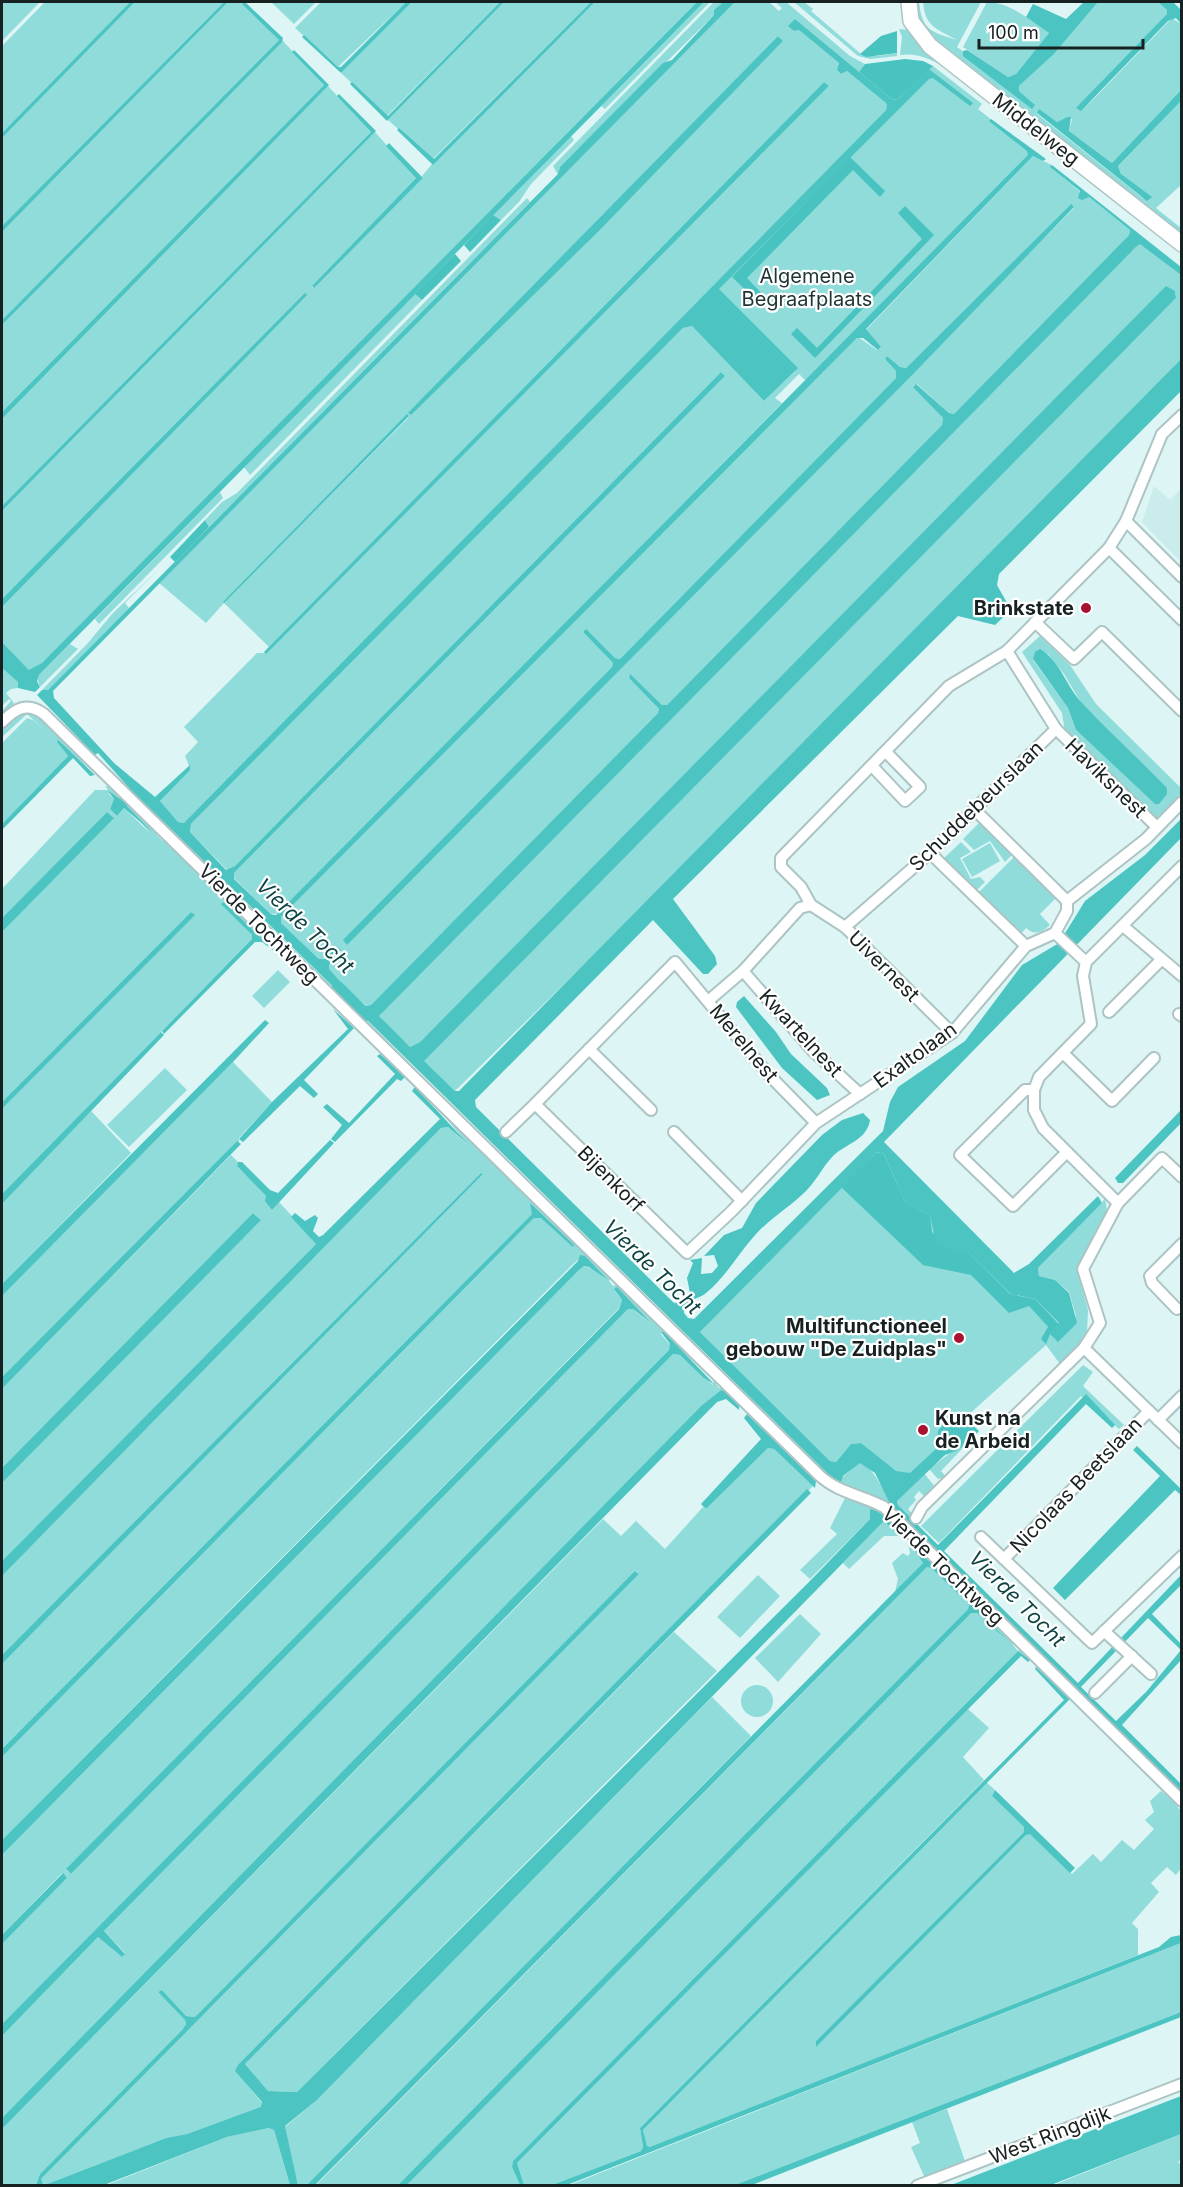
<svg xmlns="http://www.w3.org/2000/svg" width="1183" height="2187" font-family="Inter,sans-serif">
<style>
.built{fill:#caeceb}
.green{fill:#8fdcda;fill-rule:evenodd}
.forest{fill:#49c3c0}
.water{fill:#4bc4c2}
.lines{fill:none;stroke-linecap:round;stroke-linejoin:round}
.canal{stroke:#4bc4c2;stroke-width:12}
.street-casing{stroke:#acc4c3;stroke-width:14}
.secondary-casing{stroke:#acc4c3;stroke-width:18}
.street{stroke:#fff;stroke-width:10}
.secondary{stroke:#fff;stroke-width:15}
.poi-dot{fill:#a8112f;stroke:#fff;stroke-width:2}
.labels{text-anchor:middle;stroke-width:4.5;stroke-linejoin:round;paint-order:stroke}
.street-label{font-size:20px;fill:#182121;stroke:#fff}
.park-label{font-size:20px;fill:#1f3434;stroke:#fff}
.poi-label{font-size:20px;font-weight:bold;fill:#182121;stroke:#fff;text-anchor:end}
.water-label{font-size:21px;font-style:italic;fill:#0e4544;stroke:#fff}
</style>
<rect width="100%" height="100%" fill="#ddf6f5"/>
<path class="built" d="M1154,486L1170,500L1181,489V562L1142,522Z"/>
<g class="green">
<path d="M2,2H40L2,41Z"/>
<path d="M45,2H130L2,133V46Z"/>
<path d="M135,2H224L2,226V138Z"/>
<path d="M228,2H242L279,40L2,320V232Z"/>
<path d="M271,2H316L294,24Z"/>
<path d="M321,2H406L338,67L295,28Z"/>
<path d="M412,2H500L387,116L341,73Z"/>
<path d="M504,2H591L433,159L388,120Z"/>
<path d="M595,2H697L49,657L34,670H29L2,642V607L307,294L2,599V511L375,132L416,178L312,286L313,288L423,178L422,176L432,164Z"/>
<path d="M704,2H710L605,109L601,106Z"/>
<path d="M714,2H723L714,10V15L560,167L558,175L553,166Z"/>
<path d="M735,2H769L779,11L782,8L775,2H786L850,56L865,64L859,72L796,20L789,26L794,31L799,30L839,63L837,70L841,74L847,71L887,104L886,110L194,814L184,823L178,822L160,801L190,768L185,756L198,742L184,727L257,653H266L829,86L824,82L269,647L224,603L206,623L159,583ZM778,36L783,41L600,230L410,415L409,413L435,385ZM407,415L409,417L224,602Z"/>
<path d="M794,2H804L813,9L811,11L861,54L878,56L897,53V56L870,59L858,56Z"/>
<path d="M914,2H919C922,31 932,32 957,40C937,29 925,27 923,2H981L957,47L1035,105L1019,91V86L1054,54L1098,2H1158L1167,10V14L1082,111L1172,18L1181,24V90L1112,163L1069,131L1072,119L1067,117L1057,122L1039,110L1037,114L1144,199L1121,174L1118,166L1181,101V185L1156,208L1181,228V236L932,40L917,17Z"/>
<path d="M987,2C1010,2 1031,21 1049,33L1016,74L1008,77L963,47Z"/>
<path d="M899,29L910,30L985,95V100C960,81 934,50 900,55L902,37Z"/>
<path d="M282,40L324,85L2,412V325Z"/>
<path d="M933,66L982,104L978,109L1032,152L807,382L799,374L775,398L782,403L281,912L272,915L234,878V873L725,376L721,372L235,866L227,870L190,832L191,824L683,328L692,326L764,401L795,371L712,292L932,72L973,104L929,69Z"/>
<path d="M328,86L371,132L2,506V419Z"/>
<path d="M571,136L574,140L531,184L519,202L501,220L493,215Z"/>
<path d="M1033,156L1052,165L1051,167L1080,192L1079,198L1089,197L1130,230L1129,235L954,414L949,413L917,384L913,386L943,418L942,425L667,705H662L630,675L629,678L659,709L658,713L371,1005L367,1006L353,996L329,970V965L341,951L337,947L323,959H319L281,923V917L858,337L877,350L881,348L866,330ZM1070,205L1074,208L343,941L612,667L613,663L583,632L586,630L615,658L620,659L896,378V371L885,359L887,356L900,367L906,368Z"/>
<path d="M527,198L530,202L209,527L205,520L222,502L237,493Z"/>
<path d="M1140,243L1181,275V359L605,944L455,1091L424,1062V1059L1176,298L1175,291L1166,287L420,1042L410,1047L380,1020L379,1012Z"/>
<path d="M415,294L422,300L250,475L244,467Z"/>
<path d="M220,492L223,498L99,624L95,619Z"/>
<path d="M157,571L125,603L129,608L48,690H42L87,644L113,613Z"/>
<path d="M1040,636L1070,665L1096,704L1181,788V794L1155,820L1065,732L1062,713L1022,652ZM1048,654L1064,674L1080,701L1159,804H1155L1076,730L1068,708L1033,660Z"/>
<path d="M70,644L78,649L40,687L37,677Z"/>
<path d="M2,668L18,682V688L11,689L6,693L14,703L2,718V711L11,701L9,699L2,706Z"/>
<path d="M22,712L33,713L52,726L57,735H62L81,754V760L96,774L57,742L68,756L2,824V743L27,718L33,720L46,731L28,715H26L2,737V725Z"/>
<path d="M105,786L117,788L123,798L108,793L114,799L110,809L117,816L124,808L150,833L127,806L129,804L155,827L157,835L163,841H169L219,891L222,899L280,951L278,954L224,902L222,904L252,935V939L2,1194V1109L194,915L191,912L2,1102V932L113,817L107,812L2,918V889L95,790H108Z"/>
<path d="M136,797L352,1005L491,1145L489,1147Z"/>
<path d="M980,822L1013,854L1005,862L990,841L974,850L963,839Z"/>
<path d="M961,842L971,852L960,858L971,879L980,877L985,882L976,891L943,859Z"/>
<path d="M990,843L1000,861L972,877L962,859Z"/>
<path d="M1015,856L1057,897L1040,914L1050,925C1042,932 1035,936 1026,928L1020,935L978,893Z"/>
<path d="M278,970L290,982L264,1008L252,996Z"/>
<path d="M233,1062L272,1102L239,1138V1143L237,1141L2,1377V1296Z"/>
<path d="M165,1068L187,1090L129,1147L107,1125Z"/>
<path d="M415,1086L420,1087L469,1135L472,1143L484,1149L528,1199L532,1200L576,1243L581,1251H587L611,1276L609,1281L613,1286L619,1284L653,1317L658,1326L661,1325L716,1377V1384L719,1388L722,1387L743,1404L741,1408L729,1393L721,1390L701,1406L2,2118V2036L98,1937L122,1957L125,1953L104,1931L673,1354L680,1355L713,1385L714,1381L662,1332L661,1334L670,1345L669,1350L2,2024V1944L67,1878L62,1873L2,1935V1855L579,1270L584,1266L593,1269L580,1258L571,1266L2,1840V1757L534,1218H541L574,1247L532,1210V1214L2,1749V1664L483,1174L481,1173L2,1655V1576L441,1128L448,1127L468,1145L447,1119L415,1087L412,1091ZM614,1290L647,1321L633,1309H628L71,1874L66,1870L619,1308L622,1300Z"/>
<path d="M91,1111L131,1153L2,1284V1204Z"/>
<path d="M231,1155L238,1162L237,1166L266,1196L272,1210L279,1202L317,1243L2,1561V1483L260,1219L253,1213L2,1468V1389Z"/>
<path d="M867,1156L1029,1306L1048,1327L1076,1316L1069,1292L1055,1280L1039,1276L1038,1268L1102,1203L1105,1197L1107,1211L1077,1270L1088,1310L1087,1333L1078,1348L1060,1364L1046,1345L966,1417L906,1483L861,1443L851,1444L836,1462L830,1461L700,1332Z"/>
<path d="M568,1220L830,1476L843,1477L860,1462C877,1467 887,1507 909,1522L906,1524L877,1498L837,1486L565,1222Z"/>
<path d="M1083,1365L1093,1372L1083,1386L1124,1425L1119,1429L1081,1396L939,1543L921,1526Z"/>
<path d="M979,1431L941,1471L946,1477L938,1479L929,1469Z"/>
<path d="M768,1448L774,1449L813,1486L236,2071L262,2103V2107L187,2134L166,2138L48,2184H40L41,2179L639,1574L636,1571L195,2017L186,2016L162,1990L158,1992L185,2020L186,2024L183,2029L40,2174L36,2185L2,2186V2129L603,1519L621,1536L636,1521L665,1549L703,1507L706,1509Z"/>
<path d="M924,1473L935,1487L925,1497L919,1491L914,1497L916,1500L908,1509L914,1516L912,1519L898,1505L897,1500Z"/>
<path d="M845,1498L875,1505L902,1530L901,1536H884L849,1569L843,1563L884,1521L896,1533L898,1531L875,1510L870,1519L810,1579L800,1570L837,1534L830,1528Z"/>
<path d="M913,1542L962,1587L963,1593L973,1599L1013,1642V1645L1018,1651L1020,1649L1032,1658L1030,1660L1018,1651L513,2161L512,2167L520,2185H407L971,1612L977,1613L1010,1643L972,1603L970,1601L968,1609L398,2185L315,2186L927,1567L931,1568L958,1594L960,1593L911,1547L923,1563L895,1592L898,1579L892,1563L903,1553L908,1556L910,1553L908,1543Z"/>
<path d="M758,1575L780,1596L740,1638L717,1617Z"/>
<path d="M800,1614L821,1634L778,1682L755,1658Z"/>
<path d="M674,1632L717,1671L297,2092L268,2091L245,2064Z"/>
<circle cx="757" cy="1701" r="16"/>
<path d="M712,1697L751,1736L318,2175L307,2185H298L285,2127L317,2100Z"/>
<path d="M968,1709L989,1728L963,1757L984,1780L640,2128L643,2147L641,2151L552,2185H524L517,2163Z"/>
<path d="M986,1782L995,1790L992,1796L1024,1827V1832L816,2041V2046L1026,1835L1030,1833L1072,1874L1093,1854L1101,1862L1122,1840L1134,1850L1154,1829L1145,1820L1154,1812L1150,1801L1161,1791L1166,1795L1170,1794L1181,1804V1808L1169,1796L1181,1811V1868L1176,1875L1167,1867L1151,1883L1159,1892L1132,1923L1138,1929V1955L650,2148L647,2146L643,2130Z"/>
<path d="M1181,1943V2012L735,2185L567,2186Z"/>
<path d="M947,2109L965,2161L925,2178L911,2147L920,2143L912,2122Z"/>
<path d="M269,2128L274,2130L290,2185L104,2186L227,2137Z"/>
<path d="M1181,2134V2159L1178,2162L1181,2165V2185L1051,2186Z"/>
</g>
<g class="forest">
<path d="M897,31V53L866,57L860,54L881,36Z"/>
<path d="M905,59L923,61L933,66L898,99L893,100L859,72L865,64Z"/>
<path d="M850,157L885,191L880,197L853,170L747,278L766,298L760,304L732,277Z"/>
<path d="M905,206L934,235L815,358L791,334L797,328L817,348L922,239L898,213Z"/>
<path d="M493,215L501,220L470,252L464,245Z"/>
<path d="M455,254L461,261L422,300L415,294Z"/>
<path d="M205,520L209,527L175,562L170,557Z"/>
<path d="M877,1152L884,1154L905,1202L930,1216L932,1232L953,1250L968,1252L1010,1294L1035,1299L1059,1324L1050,1334L1046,1344L1041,1339L1048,1327L1029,1306L1009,1313L971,1275L923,1265L841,1187Z"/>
</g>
<g class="water">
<path d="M130,2H135L2,138V133Z"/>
<path d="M224,2H228L2,232V226Z"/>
<path d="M245,2L283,38L282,42L2,325V320L279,40L242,4Z"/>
<path d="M406,2H412L341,73L302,37L304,35L338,67H341Z"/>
<path d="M500,2H504L387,121L350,84L352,82L388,116Z"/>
<path d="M591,2H595L433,165L397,130L399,128L434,159Z"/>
<path d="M697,2H704L39,675L37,681L40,687L35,692L18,688V682L2,668V642L29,670L42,663Z"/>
<path d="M723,2H735L53,691L54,698L114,763L155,797L190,765V770L160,801L178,822L184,823L886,110L887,104L847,71L841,74L837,70L839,63L799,30L794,31L788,26L795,19L893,100L898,99L929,69L973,103L970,106L933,78L929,79L719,289L798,368L764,401L692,326L683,328L191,824L190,832L226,870L235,866L721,372L725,376L234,873V879L272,915H276L1028,155L1027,151L989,121L991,119L1046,159L1043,161L1033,156L866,329L881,347L878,350L863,338H857L281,917V923L319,959H324L337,947L341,950L329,965V969L353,996L348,1001L138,797L127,806L152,832L124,808L117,816L110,809L114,799L108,791L121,799L130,789L98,753L95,755L37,695L42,690H48L558,174L560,167L663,63L672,60L714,15V10Z"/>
<path d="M1084,2H1098L1054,54L1019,86V91L1035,105L1032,109L963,56V51L967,50L1008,77L1016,74L1049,33L1026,17L1033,4L1066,19Z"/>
<path d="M1158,2H1173L1181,10V24L1176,18L1168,21L1081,111L1076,108L1167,14V10Z"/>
<path d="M778,36L783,41L600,230L411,415L408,413L435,385Z"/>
<path d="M294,50L329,85L2,419V412L324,85L292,52Z"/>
<path d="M824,82L829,86L266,654L264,652Z"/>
<path d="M1181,90V101L1118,166L1121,174L1152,197L1147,201L1037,113L1039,109L1057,122L1067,117H1071L1069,131L1112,163Z"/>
<path d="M339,94L376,131L2,511V506L371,132L337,96Z"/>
<path d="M389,143L423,178L314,288L312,286L416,178L386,146Z"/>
<path d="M1052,165L1181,267V275L1140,244L1136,247L379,1016L410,1047L420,1042L1166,286L1175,291L1176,298L424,1061L455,1091H459L1181,359V391L999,574L997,585L1011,610L995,625L958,616L673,899L715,956L717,964L708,974H703L653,920L475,1100L476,1107L674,1303L681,1302L690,1293L687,1278L693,1263L690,1260L702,1258L701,1274L712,1273L718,1266L714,1255L704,1256L724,1235L742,1228L756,1203L822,1135L842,1120L863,1113L870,1120C867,1141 844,1144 832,1157C822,1168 816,1181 806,1191C791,1206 773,1216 757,1233C740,1251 726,1277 706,1293C698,1300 685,1298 684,1313L688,1318L694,1319L883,1131L890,1102L898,1087L965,1041L1022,965L1059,943L1085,901L1145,855L1181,819V838L884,1142L1014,1273L1029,1264L1098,1196L1102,1203L1038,1268L1039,1276L1055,1280L1069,1293L1077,1323L1058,1342L1050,1334L1059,1323L1035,1299L1011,1294L968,1252L953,1251L937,1245L930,1216L905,1202L884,1154L877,1152L700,1332L830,1461L836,1462L851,1444L861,1443L896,1471L910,1473L936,1449L938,1431L944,1423L951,1427L963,1416L979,1431L958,1450L945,1455L897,1501L898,1505L938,1545L1086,1394L1115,1425L1112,1428L1086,1404L944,1551L1078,1683L1181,1575V1585L1152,1614L1181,1644V1650L1148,1618L1081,1687L1116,1721L1146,1692L1181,1650V1660L1122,1725L1181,1784V1794L890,1504L875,1473L860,1463L843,1476L841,1482L830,1476L352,1005L357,1000L366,1006L371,1005L658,713L659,709L629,678L630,674L662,705H667L942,425L943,418L913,387L916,384L949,413L954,414L1129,235L1130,230L1089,197L1082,200L1078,198L1080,191L1050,167Z"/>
<path d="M1071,204L1074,207L916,371L347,945L343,940L612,667L613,663L583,632L586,629L615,658L620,659L896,378V371L885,359L887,356L900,367L906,368Z"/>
<path d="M305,293L307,295L2,607V599Z"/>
<path d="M407,414L409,416L224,603L223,602Z"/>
<path d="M1040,649C1061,662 1066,686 1082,703C1109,732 1139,759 1167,788V794L1159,804H1155L1076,730L1068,708L1033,659L1035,652Z"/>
<path d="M58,740L95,775L90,776L73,758L2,830V824L68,756L57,742Z"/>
<path d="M107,812L114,818L2,932V918Z"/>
<path d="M224,902L278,954L262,942H255L164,1034L162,1031L252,939V935L221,904Z"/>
<path d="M191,912L195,915L2,1109V1102Z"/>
<path d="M744,996L776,1032L791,1054L827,1088L830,1095L817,1100L782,1068L736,1007L737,1002Z"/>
<path d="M333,1009L354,1028L304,1080L318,1094L314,1098L300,1086L243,1142L239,1139L272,1102L348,1029Z"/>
<path d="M265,1020L269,1023L233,1062L2,1296V1284Z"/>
<path d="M161,1032L164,1035L2,1204V1194Z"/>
<path d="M380,1054L405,1077L401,1081L397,1079L335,1142L331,1139L342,1125L323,1107L327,1104L349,1123L395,1074L377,1056Z"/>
<path d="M415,1087L469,1145L448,1127L441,1128L2,1576V1561L316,1244L291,1217L295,1213L305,1221L315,1215L318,1218L313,1231L319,1237L323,1235L440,1119L412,1091Z"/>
<path d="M1181,1110V1123L1123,1183H1118L1115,1178Z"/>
<path d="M330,1140L334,1143L272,1210L265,1201L266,1196L237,1166L238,1162H242L270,1190L278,1193Z"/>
<path d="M237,1141L241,1144L2,1389V1377Z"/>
<path d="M481,1173L483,1174L2,1664V1655Z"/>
<path d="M530,1203L574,1245L573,1247L541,1218H534L2,1757V1749L532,1214Z"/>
<path d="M253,1213L261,1220L2,1483V1468Z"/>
<path d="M580,1255L585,1256L607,1279L589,1267L584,1266L579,1270L2,1855V1840L578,1261Z"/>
<path d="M617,1287L649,1321L633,1309H628L71,1874L66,1869L619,1309L622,1300L614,1289Z"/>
<path d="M661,1332H664L715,1385L704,1378L680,1355L673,1354L104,1931L125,1954L122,1957L98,1937L2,2036V2024L669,1350L670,1344Z"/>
<path d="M721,1390L729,1393L739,1404V1410L726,1399L717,1402L2,2129V2118L701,1406Z"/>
<path d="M747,1414L816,1481L815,1488L774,1449L768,1448L706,1509L701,1504L761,1439L744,1418Z"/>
<path d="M1137,1446L1181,1489V1495L1175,1490L1065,1600L1053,1588L1160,1476L1133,1450Z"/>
<path d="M807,1489L811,1493L245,2064L268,2091L297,2092L807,1584L870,1519V1509C882,1511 891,1521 898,1531L896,1533L884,1521L317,2100L285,2126L298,2185H290L274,2130L269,2128L227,2137L104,2185H45L166,2138L187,2134L261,2107L262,2102L235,2071L238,2065Z"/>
<path d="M912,1545L961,1592L958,1594L931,1568L927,1567L315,2185H307L923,1563L911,1546Z"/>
<path d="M635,1571L639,1574L41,2179L43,2185H36L40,2174L183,2029L186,2024L185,2020L158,1992L162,1990L186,2016L195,2017Z"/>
<path d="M970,1601L1010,1643L977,1613H971L407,2185H398L968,1609Z"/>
<path d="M1018,1651L1030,1660L1028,1662L1021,1656L517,2163L524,2185H520L512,2167L513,2161Z"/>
<path d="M1036,1667L1070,1699L643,2130L647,2146L650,2147L1159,1947L1171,1937L1181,1935V1943L567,2185H552L641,2151L643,2147L640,2128L1064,1700L1035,1669Z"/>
<path d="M995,1790L1075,1868L1070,1873L1030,1834L1026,1835L816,2047V2041L1024,1832V1827L992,1796Z"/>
<path d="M63,1873L67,1878L2,1944V1935Z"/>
<path d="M1181,2012V2017L752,2185H735Z"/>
<path d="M1181,2096V2134L1051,2185H951Z"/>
</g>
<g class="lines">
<path class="canal" d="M338,987L366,1015"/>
<g class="street-casing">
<g id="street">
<path d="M1126,521L1182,577"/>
<path d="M1109,548L1182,620"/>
<path d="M1035,622L1074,659L1102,632L1182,711"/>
<path d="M2,722C15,709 27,701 44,714L819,1475C838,1493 862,1495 884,1507L1182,1801"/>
<path d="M1056,729L1157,827"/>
<path d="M872,766L905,801L920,787L886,752"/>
<path d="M974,809L1067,901"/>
<path d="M930,853L1026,946"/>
<path d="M1123,926L1182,976"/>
<path d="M845,927L930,853L1056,729L1007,651L1109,548L1126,521L1162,434L1182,415"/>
<path d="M1055,933L1086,962"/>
<path d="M743,971L812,1050L860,1094"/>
<path d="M708,1001L743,971L800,908L811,905"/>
<path d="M1109,1012L1161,960"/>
<path d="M1179,1014L1182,1016"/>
<path d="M952,1033L845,927L811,905L801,887L781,867V858L949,686L1007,651"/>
<path d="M589,1049L651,1110"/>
<path d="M1063,1053L1112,1101L1154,1058"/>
<path d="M1034,1090H1025L960,1155L1013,1206L1064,1155"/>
<path d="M816,1123L768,1074L675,962L535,1104L687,1253L732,1211L816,1123L952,1033L1026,946L1055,933L1067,911V901L1146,839L1182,802"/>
<path d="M506,1132L535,1104"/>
<path d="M674,1132L742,1201"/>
<path d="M1182,1177L1162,1158L1118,1203L1083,1269L1100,1323L1084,1348L1182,1443"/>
<path d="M1118,1203L1043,1128L1034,1110V1090L1039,1077L1091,1024L1083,976L1086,962L1182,866"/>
<path d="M1177,1309L1152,1283L1150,1276L1182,1244"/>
<path d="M1149,1411L1004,1559L1092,1643L1182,1556"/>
<path d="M1158,1420L1182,1396"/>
<path d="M916,1518L922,1507L1084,1348"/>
<path d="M981,1537L1004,1559"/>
<path d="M1104,1631L1151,1674"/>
<path d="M1095,1693L1132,1656"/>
<path d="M917,2186L1182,2084"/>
</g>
</g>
<g class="secondary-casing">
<path id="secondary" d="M909,2L911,21L930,46L1182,244"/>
</g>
<use href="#street" class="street"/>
<use href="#secondary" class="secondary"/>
</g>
<g class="poi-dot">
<circle cx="1086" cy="608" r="6"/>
<circle cx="959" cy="1338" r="6"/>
<circle cx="923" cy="1430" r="6"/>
</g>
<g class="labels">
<g class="street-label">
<text transform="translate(1036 129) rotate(38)" y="7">Middelweg</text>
<text transform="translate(1106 778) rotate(44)" y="7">Haviksnest</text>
<text transform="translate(976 806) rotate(-44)" y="7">Schuddebeurslaan</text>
<text transform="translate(259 924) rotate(45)" y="7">Vierde Tochtweg</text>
<text transform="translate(884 966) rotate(45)" y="7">Uivernest</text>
<text transform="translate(801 1033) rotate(47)" y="7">Kwartelnest</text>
<text transform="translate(744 1043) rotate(50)" y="7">Merelnest</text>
<text transform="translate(915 1055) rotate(-36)" y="7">Exaltolaan</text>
<text transform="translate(611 1179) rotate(45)" y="7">Bijenkorf</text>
<text transform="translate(1076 1485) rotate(-46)" y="7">Nicolaas Beetslaan</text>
<text transform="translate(943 1566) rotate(44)" y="7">Vierde Tochtweg</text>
<text transform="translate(1050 2135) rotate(-21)" y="7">West Ringdijk</text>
</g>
<g class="park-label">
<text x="807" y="283">Algemene<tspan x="807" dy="23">Begraafplaats</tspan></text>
</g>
<g class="poi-label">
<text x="1074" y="615">Brinkstate</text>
<text x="947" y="1333">Multifunctioneel<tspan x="947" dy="23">gebouw "De Zuidplas"</tspan></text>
<text x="935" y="1425" text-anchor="start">Kunst na<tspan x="935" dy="23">de Arbeid</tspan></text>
</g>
<g class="water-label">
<text transform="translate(305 926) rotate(44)" y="7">Vierde Tocht</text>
<text transform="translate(652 1267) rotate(44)" y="7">Vierde Tocht</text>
<text transform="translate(1017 1599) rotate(45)" y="7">Vierde Tocht</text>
</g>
</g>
<rect width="1183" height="2187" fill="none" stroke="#182121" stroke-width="6"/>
<path d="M979 39v9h164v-9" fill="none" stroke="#182121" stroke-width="3"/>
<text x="988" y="39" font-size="18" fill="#182121" stroke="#ffffff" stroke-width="4.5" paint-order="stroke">100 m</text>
</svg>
